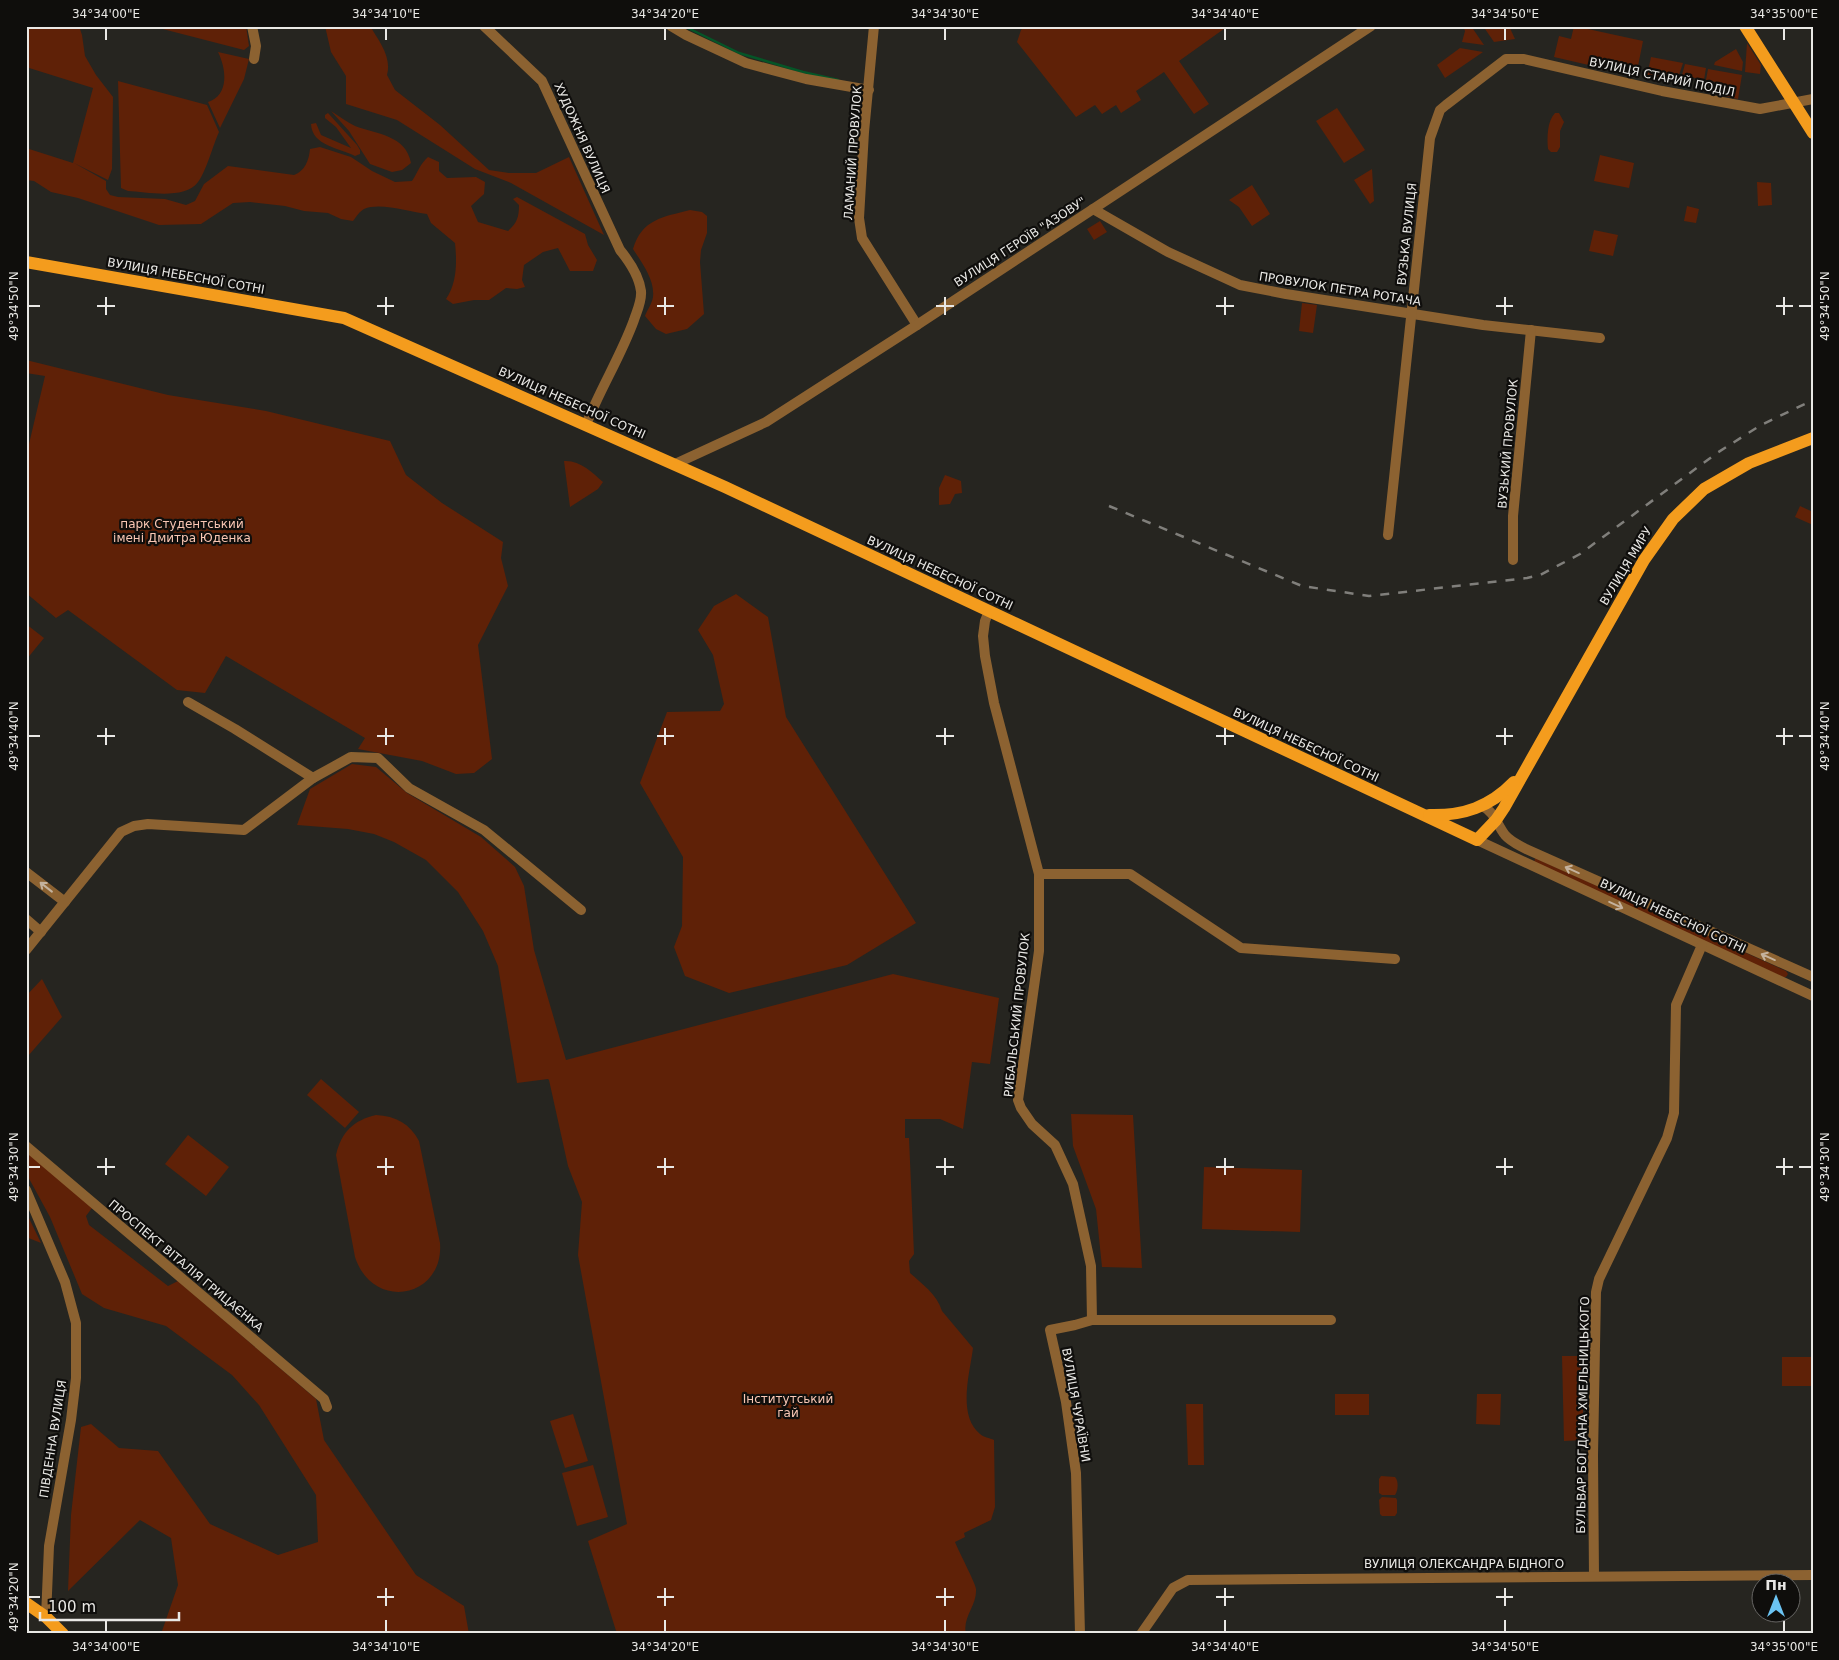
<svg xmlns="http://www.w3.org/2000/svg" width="1839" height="1660" font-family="'DejaVu Sans',sans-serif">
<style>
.green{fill:#5f2107}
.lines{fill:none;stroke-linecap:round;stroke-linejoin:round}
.stream{stroke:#055527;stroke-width:2.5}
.minor{stroke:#8c6231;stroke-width:10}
.major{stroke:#f49c1d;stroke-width:12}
.rail{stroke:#807f7b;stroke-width:2.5;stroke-dasharray:9 9;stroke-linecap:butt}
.oneway{stroke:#c4b29d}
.ticks{fill:none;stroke:#e9e8e5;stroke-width:2}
.labels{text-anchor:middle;stroke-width:4.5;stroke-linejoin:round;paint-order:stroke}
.street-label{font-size:12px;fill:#e9e8e5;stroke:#0f0e0c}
.park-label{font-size:12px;fill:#fac7b4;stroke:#0f0e0c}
.neatline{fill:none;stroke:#e9e8e5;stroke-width:2}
.ticks-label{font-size:12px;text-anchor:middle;fill:#e9e8e5}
</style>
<rect width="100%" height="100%" fill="#262520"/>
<g class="green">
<path d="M26,26H79L82,35L85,56L96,75L113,97L112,169L108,180L74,163L106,181V189L110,195L118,197L165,199L186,205L195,201L204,184L228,166L294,175C305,171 309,160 310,149L320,147L351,157L372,171L395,182L412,181C418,172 420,164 428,157L439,162V171L447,178L476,177L485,182L484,194L471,206L478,222L508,231C517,223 519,217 519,205L513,199L517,197L585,234L588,245L597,260L593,271H570L558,248L543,252L524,265L522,280L525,287L517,289L506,288L489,300H474L453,304L446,299C457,283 457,262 455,243L431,223L427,214C410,212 380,202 364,209C360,211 356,217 353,221L341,219L328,213L304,211L285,206L250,202L233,203L201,224L159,225L78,198L51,192L34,181L26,180V148L73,163L93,88L26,67Z"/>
<path d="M151,26H246L249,46L244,50Z"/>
<path d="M325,26H370C379,41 392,57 387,75L395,90L440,125L489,170L509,173H536L569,157L604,235L511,183L475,169L397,120L346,104V76L331,52Z"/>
<path d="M1026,26H1228L1179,61L1209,104L1194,114L1164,72L1136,91L1141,100L1121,113L1116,105L1102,114L1095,105L1076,117L1017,42L1021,30Z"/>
<path d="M1463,26H1471L1484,45L1462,42L1465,31Z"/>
<path d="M1483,26H1509L1515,39L1494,42Z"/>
<path d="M1574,26L1643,41L1636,76L1554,57L1559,36L1571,39Z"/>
<path d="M1747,43L1761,65L1760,74L1745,72Z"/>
<path d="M1460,48L1483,52L1445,78L1437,65Z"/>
<path d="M1736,49L1743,62L1742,71L1714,65L1715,62Z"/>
<path d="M218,52L249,59L244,79L220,128L208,102C230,95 226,68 218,52Z"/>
<path d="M1651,57L1683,63L1679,75L1667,82L1647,76Z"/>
<path d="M1685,64L1706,68L1704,80L1682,75Z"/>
<path d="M1708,69L1742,75L1738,99L1724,96L1716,82L1706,80Z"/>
<path d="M118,81L207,105L219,132C213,145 206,172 198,182C185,200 147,192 128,191L121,188Z"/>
<path d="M1337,108L1365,150L1344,163L1316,121Z"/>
<path d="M331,111C339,116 347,122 355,126C376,134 406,135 411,163L402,170L392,172L370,164L349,131Z"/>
<path d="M328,113L357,145L360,150V154L355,156C340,148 312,146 311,124L316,123L321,135L351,148L336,127L325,118V115Z"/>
<path d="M1555,113H1559L1564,122L1560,131V147L1557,152H1551L1548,149C1547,138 1547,121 1555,113Z"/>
<path d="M1600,155L1634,163L1629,188L1594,181Z"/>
<path d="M1372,169L1374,201L1370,204L1354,180Z"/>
<path d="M1757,182L1771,183L1772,205L1758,206Z"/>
<path d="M1252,185L1270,214L1252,226L1239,207L1229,200Z"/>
<path d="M1687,206L1699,209L1696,223L1684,221Z"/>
<path d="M690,210L702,212L707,216V233L701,250L700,262L704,314L687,329L666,334L656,329L645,316C647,310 652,304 653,297C655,280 642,263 633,249C642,219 663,217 690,210Z"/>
<path d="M1100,221L1107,232L1094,240L1087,229Z"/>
<path d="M1594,230L1618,235L1613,256L1589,251Z"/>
<path d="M1302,303L1317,305L1313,333L1299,331Z"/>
<path d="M26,360L168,395L266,411L390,441L406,475L442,503L503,542L501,558L508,586L478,645L492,759L474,773L456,774L422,761L358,749L365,738L226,656L205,693L177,690L68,610L56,618L26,593V447L29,444L45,376L26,373Z"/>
<path d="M564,461C580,460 592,472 603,482L598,489L570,507Z"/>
<path d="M945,475L961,481L962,493L955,494L950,504L939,505V488Z"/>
<path d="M1800,506L1813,512V525L1795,517Z"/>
<path d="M736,594L768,617L786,717L916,923L847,965L729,993L685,976L674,947L682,926L683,857L640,783L667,712L720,711L724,704L713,655L698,630L714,606Z"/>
<path d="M26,624L44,638L26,660Z"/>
<path d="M352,764L376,767L407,793L481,837L515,867L524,886L534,950L566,1060L893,974L999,998L990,1064L972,1062L963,1129L940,1119H905V1138H909L914,1254L909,1261L910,1273C922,1284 937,1294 942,1311L973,1348C970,1373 957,1415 980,1434C983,1437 990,1438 994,1440L995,1507L991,1520L964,1533L965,1537L955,1542C958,1550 976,1584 976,1589C977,1606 962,1617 966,1634H617L588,1541L627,1524L578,1255L582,1202L568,1166L549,1080L548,1079L517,1083L498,966L483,931L458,892L426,860L394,842L374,834L348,829L297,825L310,789Z"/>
<path d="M1535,858L1786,971L1788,974L1786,977H1783L1534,863Z"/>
<path d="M42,979L62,1017L28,1056L26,1053V996Z"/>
<path d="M321,1079L359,1112L345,1128L307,1095Z"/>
<path d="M1071,1114L1133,1115L1142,1268L1102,1267L1096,1209L1073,1146Z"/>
<path d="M376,1115C396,1116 410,1124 419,1141L440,1243C444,1298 373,1312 355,1257L336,1155C341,1132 354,1120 376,1115Z"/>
<path d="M188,1135L229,1167L206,1196L165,1164Z"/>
<path d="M26,1151L92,1208L86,1216L89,1225L168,1286L178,1281L316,1399L324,1440L407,1562L416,1575L464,1606L469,1634H161L178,1585L171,1538L140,1520L68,1591L71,1515L81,1427L91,1424L119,1448L158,1451L210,1524L278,1555L318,1542L316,1495L259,1405L232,1375L166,1326L104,1308L82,1294L50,1217L26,1173Z"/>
<path d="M1204,1167L1302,1170L1300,1232L1202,1229Z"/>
<path d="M26,1212L41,1243L26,1237Z"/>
<path d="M1562,1356H1583V1440L1564,1441Z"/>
<rect x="1782" y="1357" width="31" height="29"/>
<rect x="1335" y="1394" width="34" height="21"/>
<path d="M1477,1394H1501L1500,1425L1476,1424Z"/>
<path d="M1186,1404H1203L1204,1465H1188Z"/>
<path d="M573,1414L588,1461L565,1468L550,1421Z"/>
<path d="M593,1465L608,1517L577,1526L562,1473Z"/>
<path d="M1381,1476L1395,1477C1399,1481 1398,1491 1395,1495H1382L1379,1493V1479Z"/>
<path d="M1382,1497L1396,1498L1397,1500V1513L1395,1516H1382L1380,1514L1379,1500Z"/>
</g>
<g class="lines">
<g class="stream">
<path d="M684,26L739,53L803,72L838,80"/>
<path d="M1347,27V26"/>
</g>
<g class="minor">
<path d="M252,26L256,46L254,59"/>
<path d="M484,26L542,81L620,250C629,261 639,276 641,291C642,301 637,311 634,320C621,356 600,389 586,425"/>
<path d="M671,26L686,35L746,63L806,79L869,90"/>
<path d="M874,26L864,132L859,218L862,238L917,325"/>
<path d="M1093,209L1168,252L1240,285L1286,294L1483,325L1600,338"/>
<path d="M675,464L766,422L917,325L1371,26"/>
<path d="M1388,535L1430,138L1440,110L1446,105L1506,59H1524L1662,91L1760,109L1813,99"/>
<path d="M1513,560V516L1531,330"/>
<path d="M989,611L985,621L983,636L985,656L994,703L1039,874V951L1018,1100L1021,1108L1032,1124L1055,1145L1073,1184L1091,1266L1092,1320"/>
<path d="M188,702L235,729L313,778"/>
<path d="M1482,806C1495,812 1497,825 1505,835C1511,842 1519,845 1526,849L1813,977"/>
<path d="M1477,840L1813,996"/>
<path d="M26,872L65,902"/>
<path d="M1039,874H1130L1241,948L1395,959"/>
<path d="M26,919L41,932"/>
<path d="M26,950L121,832L134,826L148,824L244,830L313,778L351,757L378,758L409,788L484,830L581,910"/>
<path d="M26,1146L324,1399L327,1407"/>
<path d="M26,1190L65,1282L76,1323V1378L71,1420L49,1546L46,1617"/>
<path d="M1594,1576L1593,1455L1596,1292L1599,1279L1667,1138L1674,1113L1676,1005L1702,945"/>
<path d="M1080,1634L1076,1473L1066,1402L1050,1330L1075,1325L1092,1320H1331"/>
<path d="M1141,1634L1173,1588L1188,1580L1813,1575"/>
</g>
<g class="major">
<path d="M1745,26L1813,133"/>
<path d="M26,262L344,318L725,487L1477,840L1496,820L1504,808L1644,560L1673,519L1704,489L1749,463L1813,438"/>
<path d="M1429,815C1463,816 1490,807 1514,782"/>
<path d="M26,1603L46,1617L63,1634"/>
</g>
<path class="rail" d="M1109,506L1302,586L1369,596L1527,578L1540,575L1580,554L1717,453L1761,425L1813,400"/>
</g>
<defs><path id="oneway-shaft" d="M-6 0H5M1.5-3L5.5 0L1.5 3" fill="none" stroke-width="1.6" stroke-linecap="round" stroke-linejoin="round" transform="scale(1.25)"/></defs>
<g class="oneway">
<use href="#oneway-shaft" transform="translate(1572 870) rotate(-156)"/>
<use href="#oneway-shaft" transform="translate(46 887) rotate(-142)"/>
<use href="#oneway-shaft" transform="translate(1616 905) rotate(25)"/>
<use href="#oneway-shaft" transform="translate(1768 957) rotate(-156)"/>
</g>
<path class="ticks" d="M106,28V40M386,28V40M665,28V40M945,28V40M1225,28V40M1505,28V40M1784,28V40M106,297V315M386,297V315M665,297V315M945,297V315M1225,297V315M1505,297V315M1784,297V315M28,306H40M97,306H115M377,306H394M657,306H674M936,306H954M1216,306H1234M1496,306H1513M1776,306H1793M1799,306H1812M106,728V745M386,728V745M665,728V745M945,728V745M1225,728V745M1505,728V745M1784,728V745M28,736H40M97,736H115M377,736H394M657,736H674M936,736H954M1216,736H1234M1496,736H1513M1776,736H1793M1799,736H1812M106,1158V1175M386,1158V1175M665,1158V1175M945,1158V1175M1225,1158V1175M1505,1158V1175M1784,1158V1175M28,1167H40M97,1167H115M377,1167H394M657,1167H674M936,1167H954M1216,1167H1234M1496,1167H1513M1776,1167H1793M1799,1167H1812M386,1588V1606M665,1588V1606M945,1588V1606M1225,1588V1606M1505,1588V1606M28,1597H40M377,1597H394M657,1597H674M936,1597H954M1216,1597H1234M1496,1597H1513M106,1620V1632M386,1620V1632M665,1620V1632M945,1620V1632M1225,1620V1632M1505,1620V1632M1784,1620V1632"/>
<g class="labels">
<g class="street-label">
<text transform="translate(1662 77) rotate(12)" y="4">ВУЛИЦЯ СТАРИЙ ПОДІЛ</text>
<text transform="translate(582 138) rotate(66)" y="4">ХУДОЖНЯ ВУЛИЦЯ</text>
<text transform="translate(853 153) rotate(-86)" y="4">ЛАМАНИЙ ПРОВУЛОК</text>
<text transform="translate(1407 234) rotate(-84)" y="4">ВУЗЬКА ВУЛИЦЯ</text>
<text transform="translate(1020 242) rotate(-33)" y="4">ВУЛИЦЯ ГЕРОЇВ "АЗОВУ"</text>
<text transform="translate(186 276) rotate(10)" y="4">ВУЛИЦЯ НЕБЕСНОЇ СОТНІ</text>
<text transform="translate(1340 289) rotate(9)" y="4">ПРОВУЛОК ПЕТРА РОТАЧА</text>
<text transform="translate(572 403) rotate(24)" y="4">ВУЛИЦЯ НЕБЕСНОЇ СОТНІ</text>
<text transform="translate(1508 444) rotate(-85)" y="4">ВУЗЬКИЙ ПРОВУЛОК</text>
<text transform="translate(1626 566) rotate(-59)" y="4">ВУЛИЦЯ МИРУ</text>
<text transform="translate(940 573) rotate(25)" y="4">ВУЛИЦЯ НЕБЕСНОЇ СОТНІ</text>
<text transform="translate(1306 745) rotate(25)" y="4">ВУЛИЦЯ НЕБЕСНОЇ СОТНІ</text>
<text transform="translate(1673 916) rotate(25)" y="4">ВУЛИЦЯ НЕБЕСНОЇ СОТНІ</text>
<text transform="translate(1017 1015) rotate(-84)" y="4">РИБАЛЬСЬКИЙ ПРОВУЛОК</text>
<text transform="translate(186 1266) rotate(40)" y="4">ПРОСПЕКТ ВІТАЛІЯ ГРИЦАЄНКА</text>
<text transform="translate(1076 1405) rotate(80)" y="4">ВУЛИЦЯ ЧУРАЇВНИ</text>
<text transform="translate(1583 1415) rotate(-89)" y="4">БУЛЬВАР БОГДАНА ХМЕЛЬНИЦЬКОГО</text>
<text transform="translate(53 1439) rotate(-81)" y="4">ПІВДЕННА ВУЛИЦЯ</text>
<text x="1464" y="1568">ВУЛИЦЯ ОЛЕКСАНДРА БІДНОГО</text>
</g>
<g class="park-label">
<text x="182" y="528">парк Студентський<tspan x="182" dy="14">імені Дмитра Юденка</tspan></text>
<text x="788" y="1403">Інститутський<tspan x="788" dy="14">гай</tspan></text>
</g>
</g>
<rect width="1839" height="1660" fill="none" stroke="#0f0e0c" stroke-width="55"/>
<g transform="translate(1776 1598)"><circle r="24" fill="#0f0e0c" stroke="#666563"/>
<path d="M0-4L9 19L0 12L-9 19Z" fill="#6bc3f2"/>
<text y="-8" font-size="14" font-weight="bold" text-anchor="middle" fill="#e9e8e5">Пн</text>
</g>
<path d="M40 1612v8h139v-8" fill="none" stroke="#e9e8e5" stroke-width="2.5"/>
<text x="48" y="1612" font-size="15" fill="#e9e8e5" stroke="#0f0e0c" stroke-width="4" paint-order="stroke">100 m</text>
<rect x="28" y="28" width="1784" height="1604" class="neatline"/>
<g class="ticks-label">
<text x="106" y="18">34°34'00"E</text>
<text x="386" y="18">34°34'10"E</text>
<text x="665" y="18">34°34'20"E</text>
<text x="945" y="18">34°34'30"E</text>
<text x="1225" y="18">34°34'40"E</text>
<text x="1505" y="18">34°34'50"E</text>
<text x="1784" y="18">34°35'00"E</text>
<text transform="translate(14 306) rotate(-90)" y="4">49°34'50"N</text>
<text transform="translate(1825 306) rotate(-90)" y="4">49°34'50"N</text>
<text transform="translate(14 736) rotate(-90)" y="4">49°34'40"N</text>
<text transform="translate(1825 736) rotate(-90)" y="4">49°34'40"N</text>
<text transform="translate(14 1167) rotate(-90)" y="4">49°34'30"N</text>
<text transform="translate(1825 1167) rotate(-90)" y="4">49°34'30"N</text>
<text transform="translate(14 1597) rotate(-90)" y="4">49°34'20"N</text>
<text x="106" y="1651">34°34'00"E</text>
<text x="386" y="1651">34°34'10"E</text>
<text x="665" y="1651">34°34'20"E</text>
<text x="945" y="1651">34°34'30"E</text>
<text x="1225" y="1651">34°34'40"E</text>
<text x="1505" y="1651">34°34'50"E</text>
<text x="1784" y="1651">34°35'00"E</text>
</g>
</svg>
